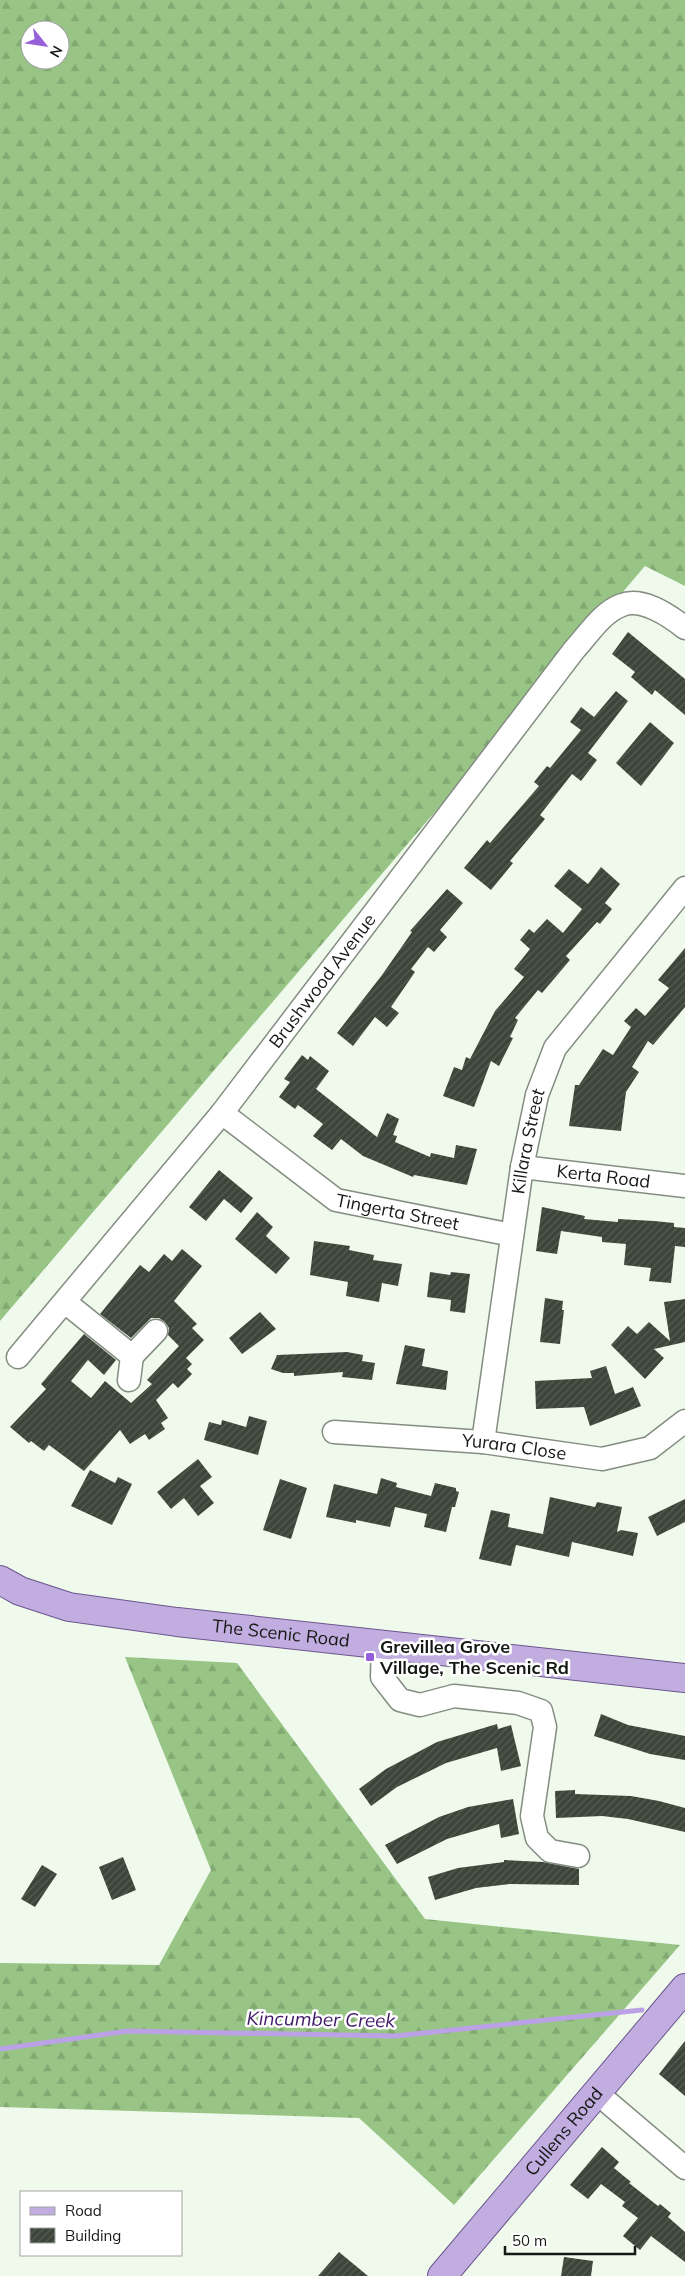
<svg xmlns="http://www.w3.org/2000/svg" width="685" height="2276" font-family="Mulish,sans-serif">
<style>
.forest{fill:url(#forest-firs);fill-rule:evenodd}
.lines{fill:none;stroke-linecap:round;stroke-linejoin:round}
.stream{stroke:#bba1e6;stroke-width:5}
.building{fill:url(#building-hatch)}
.minor-casing{stroke:#848d81;stroke-width:25}
.major-casing{stroke:#6b568c;stroke-width:30}
.minor{stroke:#fff;stroke-width:22}
.major{stroke:#c2ade0;stroke-width:28}
.poi-dot{fill:#945fd8;stroke:#fff;stroke-width:2}
.labels{text-anchor:middle;stroke-width:5;stroke-linejoin:round;paint-order:stroke}
.street-label{font-size:18px;fill:#151914;stroke:#fff}
.poi-label{font-size:18px;font-weight:bold;fill:#151914;stroke:#fff;text-anchor:start}
.water-label{font-size:19px;font-style:italic;fill:#3f1968;stroke:#fff}
</style>
<defs>
<pattern id="forest-firs" width="22" height="20" patternUnits="userSpaceOnUse" patternTransform="scale(1.25)"><rect width="22" height="20" fill="#98c585"/><path d="M5 1l3.5 6h-7zM16 11l3.5 6h-7z" fill="#82a972"/></pattern>
<pattern id="building-hatch" width="6" height="6" patternUnits="userSpaceOnUse" patternTransform="scale(1.25)"><rect width="6" height="6" fill="#3d453a"/><path d="M-1 1l2-2M0 6l6-6M5 7l2-2" fill="none" stroke="#565c53"/></pattern>
</defs>
<rect width="100%" height="100%" fill="#f0faec"/>
<g class="forest">
<path d="M0,0H685V586L645,566L0,1321ZM30,30H60V60H30Z"/>
<path d="M125,1657L237,1663L425,1919L680,1945L454,2205L359,2118L0,2107V1963L159,1965L211,1870Z"/>
</g>
<g class="lines">
<path class="stream" d="M0,2049L128,2031L395,2036L642,2010"/>
</g>
<g class="building">
<path d="M628,632L685,679V715L655,690L652,695L631,677L635,672L612,654Z"/>
<path d="M616,691L628,701L588,753L597,760L581,781L572,774L540,815L545,819L510,861L513,863L491,890L464,868L487,840L490,843L539,786L534,782L547,766L550,768L581,730L570,722L581,707L594,717Z"/>
<path d="M650,722L674,743L641,786L616,763Z"/>
<path d="M601,867L620,884L605,903L612,909L600,924L597,922L566,956L570,960L542,993L538,990L515,1018L518,1020L510,1037L513,1038L499,1066L491,1061L474,1107L443,1096L454,1067L462,1070L466,1057L470,1059L495,1011L524,977L514,969L530,949L520,940L529,929L534,933L547,919L563,933L582,909L554,886L569,869L588,884Z"/>
<path d="M447,889L463,903L440,930L447,937L434,952L428,947L411,969L415,972L391,1007L399,1013L387,1027L375,1017L353,1046L337,1033L382,975L412,932L410,931Z"/>
<path d="M685,948V1007L653,1045L648,1041L632,1067L639,1072L626,1092L621,1131L569,1126L575,1085H579L603,1049L613,1055L631,1027L624,1021L636,1008L645,1016L669,988L658,980Z"/>
<path d="M302,1055L308,1060L310,1056L329,1071L316,1089L377,1137L387,1113L399,1119L393,1135L397,1136L395,1142L430,1157L431,1153L454,1158L456,1145L477,1149L467,1185L414,1175L413,1177L363,1156L341,1139L332,1150L313,1136L323,1124L298,1105L295,1109L279,1097L290,1082L284,1079Z"/>
<path d="M219,1170L253,1198L241,1213L224,1199L206,1221L189,1207Z"/>
<path d="M542,1207L585,1216L584,1219L618,1222V1219L654,1221L674,1223V1227L685,1228V1247L675,1246L671,1283L649,1281L651,1268L624,1265L626,1244L602,1242V1237L561,1231L557,1254L536,1251Z"/>
<path d="M257,1212L273,1227L266,1236L290,1258L276,1274L235,1239Z"/>
<path d="M314,1241L350,1246L349,1250L374,1255L373,1260L402,1264L398,1286L382,1283L379,1302L346,1296L348,1282L310,1275Z"/>
<path d="M182,1249L202,1266L174,1301L197,1324L192,1328L204,1340L186,1358L192,1364L187,1369L192,1374L178,1388L173,1383L156,1400L168,1418L161,1423L165,1429L149,1440L145,1434L130,1444L120,1430L84,1471L49,1445L44,1451L31,1441L29,1443L10,1427L46,1389L41,1384L84,1334L116,1360L104,1375L88,1360L71,1381L91,1398L105,1381L131,1403L152,1384L147,1380L179,1346L168,1335L169,1328L165,1322L159,1318H151L131,1338L100,1314L140,1265L149,1272L164,1254L172,1261Z"/>
<path d="M430,1272L450,1275L451,1272L470,1274L465,1313L450,1311L451,1300L427,1297Z"/>
<path d="M545,1298L563,1301L562,1310H564L560,1344L540,1342Z"/>
<path d="M685,1299V1342L654,1349L664,1358L645,1379L611,1345L628,1326L637,1334L649,1322L670,1341L664,1302Z"/>
<path d="M260,1312L276,1329L242,1354L229,1338Z"/>
<path d="M405,1345L425,1349L422,1366L448,1371L446,1390L396,1384Z"/>
<path d="M347,1352L363,1355L362,1361L375,1363L372,1380L342,1377L343,1372L294,1376V1373H283L271,1369L277,1355Z"/>
<path d="M606,1366L615,1394L633,1387L641,1406L590,1426L584,1407L536,1409L535,1381L592,1378L590,1371Z"/>
<path d="M249,1416L267,1421L258,1455L204,1440L209,1422L221,1425L222,1420L246,1427Z"/>
<path d="M198,1459L212,1477L200,1486L214,1503L198,1516L184,1498L171,1509L157,1492Z"/>
<path d="M90,1470L115,1483L118,1477L132,1484L112,1525L71,1506Z"/>
<path d="M381,1478L397,1483L396,1487L431,1496L435,1483L456,1488V1491L459,1492L455,1507H452L446,1532L424,1527L427,1514L395,1507L390,1527L356,1520V1523L326,1517L334,1484L377,1494Z"/>
<path d="M280,1479L307,1488L291,1539L263,1530Z"/>
<path d="M550,1497L595,1507L597,1502L622,1507L617,1532L621,1530L638,1533L633,1556L572,1542L569,1557L516,1545L511,1566L479,1559L491,1510L510,1514L508,1527L543,1534Z"/>
<path d="M685,1499V1522L657,1536L648,1517Z"/>
<path d="M601,1714L628,1725L685,1736V1760L650,1754L594,1736Z"/>
<path d="M497,1724L498,1729L511,1725L521,1766L501,1771L497,1748L446,1763L397,1787L371,1806L359,1789L386,1769L437,1742Z"/>
<path d="M575,1790V1794L631,1796L659,1801L685,1808V1832L628,1819L602,1816L556,1818L555,1791Z"/>
<path d="M513,1799L519,1834L501,1838L499,1824L447,1839L397,1864L385,1845L439,1817L468,1807Z"/>
<path d="M123,1857L136,1890L112,1900L99,1867Z"/>
<path d="M504,1860L543,1862L579,1869V1885L510,1884L476,1888L435,1900L428,1877L458,1868L504,1862Z"/>
<path d="M42,1865L57,1874L35,1907L21,1899Z"/>
<path d="M685,2041V2096L659,2074Z"/>
<path d="M602,2147L619,2162L614,2168L631,2182L629,2183L658,2206L660,2204L671,2213L668,2217L685,2232V2262L651,2236L640,2250L623,2236L638,2218L622,2206L625,2202L601,2184L588,2199L570,2185Z"/>
<path d="M339,2252L368,2276H318Z"/>
<path d="M564,2257L593,2261L591,2276H561Z"/>
</g>
<g class="lines">
<g class="minor-casing">
<g id="minor">
<path id="s1" d="M222,1113L336,1200L512,1235"/>
<path id="s2" d="M522,1167L685,1186"/>
<path d="M65,1302L132,1356L156,1331"/>
<path id="s3" d="M18,1357L222,1113L574,650C588,635 602,612 622,605C642,597 670,616 685,628"/>
<path d="M129,1380L132,1356"/>
<path id="s4" d="M334,1432L483,1442L602,1459L650,1448L685,1421"/>
<path id="s5" d="M483,1442L522,1167L537,1095L555,1048L685,888"/>
<path d="M383,1645L382,1677L400,1700L420,1705L454,1696L518,1703L541,1711L545,1727L532,1816L537,1838L550,1851L578,1856"/>
<path d="M597,2093L685,2168"/>
</g>
</g>
<g class="major-casing">
<g id="major">
<path id="s6" d="M0,1580L20,1591L69,1607L177,1622L685,1678"/>
<path id="s7" d="M442,2276L685,1988"/>
</g>
</g>
<use href="#minor" class="minor"/>
<use href="#major" class="major"/>
</g>
<rect class="poi-dot" x="365" y="1652" width="10" height="10" rx="2.5"/>
<g class="labels">
<g class="street-label">
<text dy="6" stroke="none"><textPath href="#s3" startOffset="484">Brushwood Avenue</textPath></text>
<text dy="6" stroke="none"><textPath href="#s5" startOffset="304">Killara Street</textPath></text>
<text dy="6" stroke="none"><textPath href="#s2" startOffset="82">Kerta Road</textPath></text>
<text dy="6" stroke="none"><textPath href="#s1" startOffset="206">Tingerta Street</textPath></text>
<text dy="6" stroke="none"><textPath href="#s4" startOffset="181">Yurara Close</textPath></text>
<text dy="6" stroke="none"><textPath href="#s6" startOffset="288">The Scenic Road</textPath></text>
<text dy="6" stroke="none"><textPath href="#s7" startOffset="189">Cullens Road</textPath></text>
</g>
<g class="poi-label">
<text x="380" y="1653">Grevillea Grove<tspan x="380" dy="21">Village, The Scenic Rd</tspan></text>
</g>
<g class="water-label">
<text transform="translate(321 2019) rotate(1)" y="7">Kincumber Creek</text>
</g>
</g>
<rect x="20" y="2191" width="162" height="65" fill="#ffffff" stroke="#a1a3a1"/>
<rect x="30" y="2207" width="25" height="8" fill="#c2ade0" stroke="#a1a3a1"/>
<text x="65" y="2216" font-size="15" fill="#151914">Road</text>
<rect x="30" y="2228" width="25" height="15" fill="url(#building-hatch)" stroke="#a1a3a1"/>
<text x="65" y="2241" font-size="15" fill="#151914">Building</text>
<g transform="translate(45 45) rotate(120)"><circle r="24" fill="#ffffff" stroke="#a1a3a1"/>
<path d="M0-4L9 19L0 12L-9 19Z" fill="#945fd8"/>
<text y="-8" font-size="14" font-weight="bold" text-anchor="middle" fill="#151914">N</text>
</g>
<path d="M505 2246v8h130v-8" fill="none" stroke="#151914" stroke-width="2.5"/>
<text x="512" y="2246" font-size="15" fill="#151914" stroke="#ffffff" stroke-width="4" paint-order="stroke">50 m</text>
</svg>
